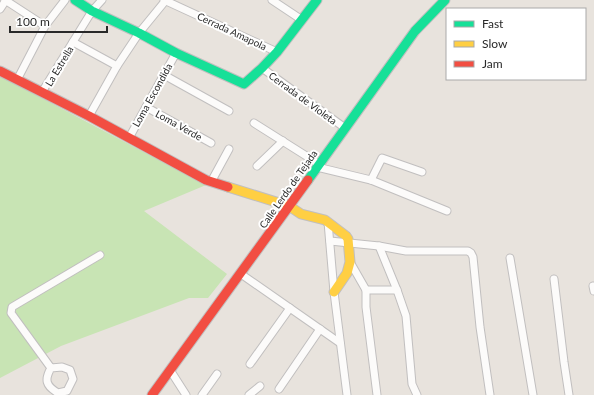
<svg xmlns="http://www.w3.org/2000/svg" width="594" height="395" font-family="Lato,sans-serif">
<style>
.green{fill:#c8e4b4}
.lines{fill:none;stroke-linecap:round;stroke-linejoin:round}
.street-casing{stroke:#c1bfbf;stroke-width:9}
.fast-casing{stroke:#c1bfbf;stroke-width:11}
.slow-casing{stroke:#c1bfbf;stroke-width:11}
.jam-casing{stroke:#c1bfbf;stroke-width:11}
.street{stroke:#fcfbfa;stroke-width:7}
.fast{stroke:#16e098;stroke-width:9}
.slow{stroke:#ffcf43;stroke-width:9}
.jam{stroke:#f24e42;stroke-width:9}
.labels{text-anchor:middle;stroke-width:4;stroke-linejoin:round;paint-order:stroke}
.street-label{font-size:10px;fill:#292929;stroke:#fff}
</style>
<rect width="100%" height="100%" fill="#e8e3dd"/>
<path class="green" d="M0,76L206,185L144,211L227,274L208,298H189L61,346L0,378Z"/>
<g class="lines">
<g class="street-casing">
<g id="street">
<path d="M5,0L45,26"/>
<path d="M164,0L277,52"/>
<path d="M272,0L302,20"/>
<path d="M0,9L6,0"/>
<path d="M73,42L117,66"/>
<path d="M262,68L345,128"/>
<path d="M164,75L229,111"/>
<path d="M17,80L45,26L65,0"/>
<path d="M42,92L92,11L102,0"/>
<path d="M146,107L211,143"/>
<path d="M89,116L117,66L139,33L166,0"/>
<path d="M254,123L319,164"/>
<path d="M129,138L146,107L176,53"/>
<path d="M257,166L283,141"/>
<path d="M317,167L371,180L447,211"/>
<path d="M371,180L382,158L422,172"/>
<path d="M211,182L229,149"/>
<path d="M328,222L334,292L347,395"/>
<path d="M330,241L379,246L406,251H468L471,253L473,257L480,327L490,395"/>
<path d="M379,246L397,290L406,316L412,384L417,395"/>
<path d="M510,258L533,395"/>
<path d="M350,262L366,290V307L377,395"/>
<path d="M241,274L340,343"/>
<path d="M554,279L564,362L569,395"/>
<path d="M593,286L594,291"/>
<path d="M366,290H397"/>
<path d="M250,364L290,308"/>
<path d="M51,368C44,380 46,386 58,393L67,391L73,379L70,370L62,367L51,368L11,313L12,307L100,255"/>
<path d="M170,370L186,395"/>
<path d="M279,389L320,329"/>
<path d="M202,395L217,374"/>
<path d="M249,395L260,386"/>
</g>
</g>
<g class="fast-casing">
<g id="fast">
<path d="M75,0L92,11L139,33L176,53L244,84L262,68L277,52L317,0"/>
<path d="M308,180L415,31L445,0"/>
</g>
</g>
<g class="slow-casing">
<path id="slow" d="M228,187L289,206L301,214L325,220L346,236L348,239L350,262L347,273L334,292"/>
</g>
<g class="jam-casing">
<g id="jam">
<path d="M0,71L89,116L206,180L228,187"/>
<path d="M152,395L308,180"/>
</g>
</g>
<use href="#street" class="street"/>
<use href="#fast" class="fast"/>
<use href="#slow" class="slow"/>
<use href="#jam" class="jam"/>
</g>
<g class="labels">
<g class="street-label">
<text transform="translate(232 31) rotate(25)" y="4">Cerrada Amapola</text>
<text transform="translate(59 66) rotate(-59)" y="4">La Estrella</text>
<text transform="translate(152 95) rotate(-61)" y="4">Loma Escondida</text>
<text transform="translate(303 98) rotate(36)" y="4">Cerrada de Violeta</text>
<text transform="translate(179 125) rotate(29)" y="4">Loma Verde</text>
<text transform="translate(288 189) rotate(-55)" y="4">Calle Lerdo de Tejada</text>
</g>
</g>
<rect x="446" y="8" width="140" height="72" fill="#ffffff" stroke="#a9a9a9"/>
<rect x="454" y="21" width="20" height="6" fill="#16e098" stroke="#a9a9a9"/>
<text x="482" y="28" font-size="12" fill="#292929">Fast</text>
<rect x="454" y="41" width="20" height="6" fill="#ffcf43" stroke="#a9a9a9"/>
<text x="482" y="48" font-size="12" fill="#292929">Slow</text>
<rect x="454" y="61" width="20" height="6" fill="#f24e42" stroke="#a9a9a9"/>
<text x="482" y="68" font-size="12" fill="#292929">Jam</text>
<path d="M10 26v6h97v-6" fill="none" stroke="#292929" stroke-width="2"/>
<text x="16" y="26" font-size="12" fill="#292929" stroke="#ffffff" stroke-width="3" paint-order="stroke">100 m</text>
</svg>
